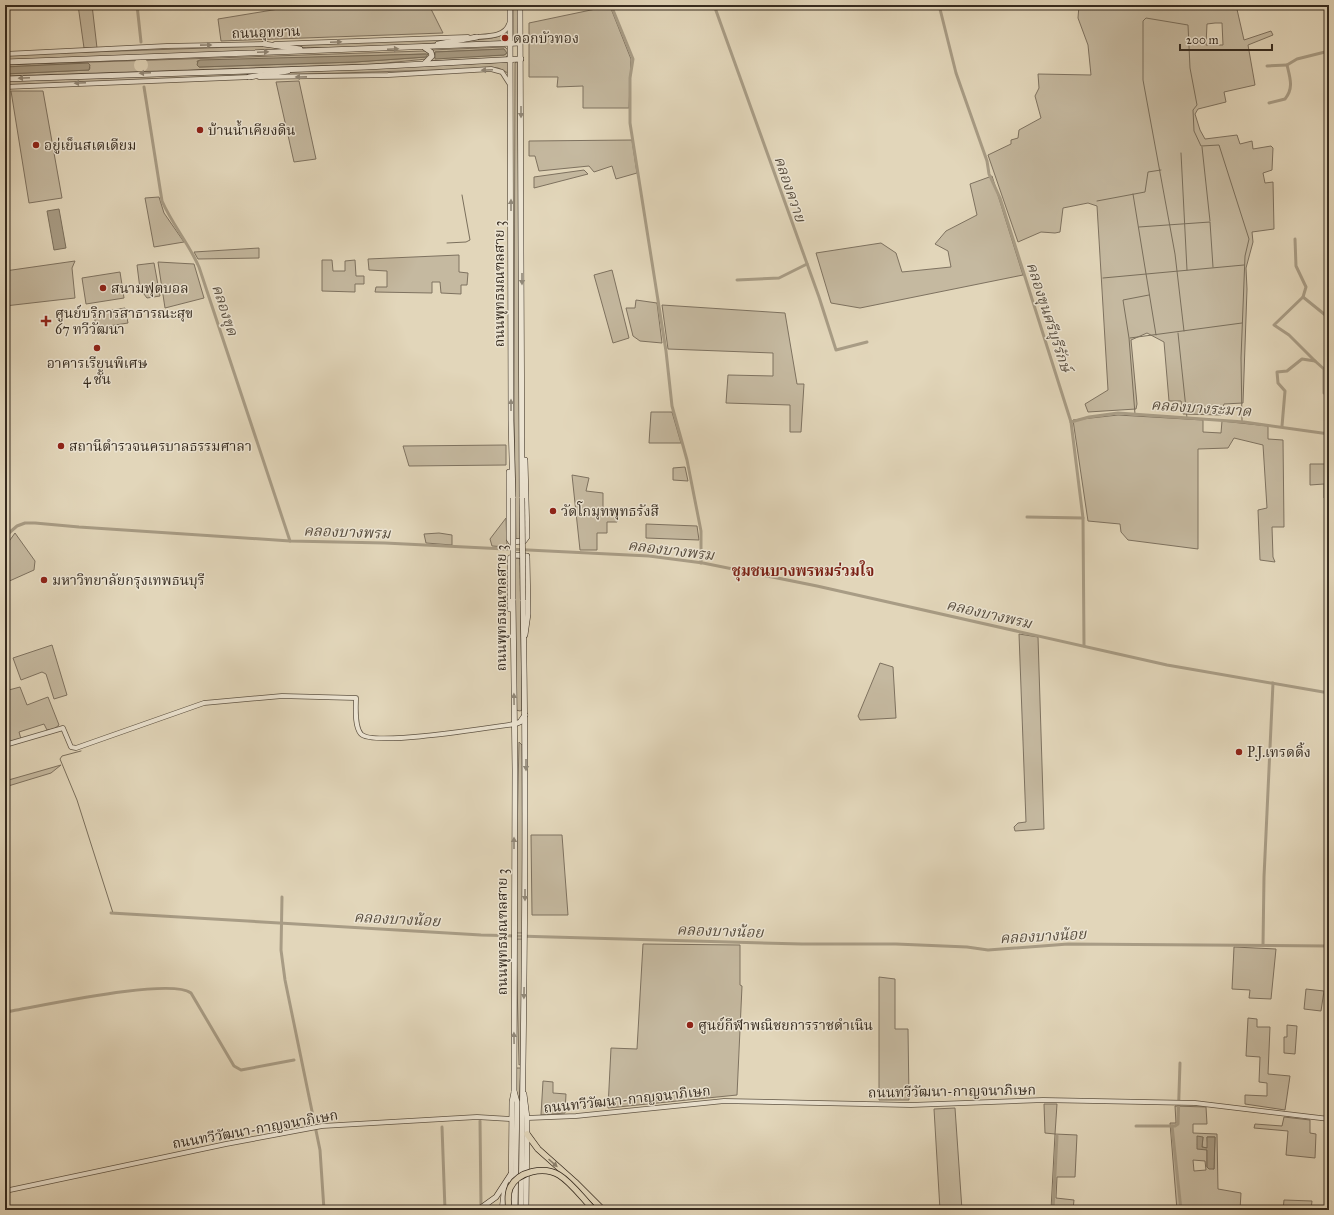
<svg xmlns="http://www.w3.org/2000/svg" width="1334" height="1215" font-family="'IM FELL Great Primer','Noto Serif Thai',serif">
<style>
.green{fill:#c5b9a0;stroke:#7e7260;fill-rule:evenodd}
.water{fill:#a89c85;stroke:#7a6f5c}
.pier{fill:#e2d6ba}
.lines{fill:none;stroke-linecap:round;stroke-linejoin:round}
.stream{stroke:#7a6f5c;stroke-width:1}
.canal{stroke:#a89c85;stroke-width:3}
.tertiary-casing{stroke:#615646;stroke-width:5.5}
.secondary-casing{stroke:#362b1f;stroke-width:6}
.primary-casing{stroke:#362b1f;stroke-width:7}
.tertiary{stroke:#ece4d2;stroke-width:4}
.secondary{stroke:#ece4d2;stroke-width:5}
.primary{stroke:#e2d6ba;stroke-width:5.5}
.secondary-bridge-casing{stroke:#362b1f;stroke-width:6;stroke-linecap:butt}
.primary-bridge-casing{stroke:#362b1f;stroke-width:7;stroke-linecap:butt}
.secondary-bridge{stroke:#ece4d2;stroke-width:5}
.primary-bridge{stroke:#e2d6ba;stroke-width:5.5}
.oneway{fill:#918878}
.oneway2{fill:#8c806c}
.poi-dot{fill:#8f2418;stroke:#ece4d2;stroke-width:1.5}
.labels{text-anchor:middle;stroke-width:3;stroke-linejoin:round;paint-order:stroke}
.street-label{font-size:14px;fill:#362b1f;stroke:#ece4d2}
.poi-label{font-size:14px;fill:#362b1f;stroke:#ece4d2;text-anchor:start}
.water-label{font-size:15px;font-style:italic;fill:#584d3e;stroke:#ece4d2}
.neighbourhood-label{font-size:15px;font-weight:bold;fill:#7a1f14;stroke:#ece4d2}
</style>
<rect width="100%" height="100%" fill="#e2d6ba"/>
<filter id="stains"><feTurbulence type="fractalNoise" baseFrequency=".005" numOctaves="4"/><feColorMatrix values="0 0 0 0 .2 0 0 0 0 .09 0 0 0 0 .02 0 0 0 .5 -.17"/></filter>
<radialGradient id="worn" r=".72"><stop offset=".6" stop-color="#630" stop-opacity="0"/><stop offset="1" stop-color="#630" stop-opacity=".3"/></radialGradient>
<g class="green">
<path d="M78,5H92L97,48H84Z"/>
<path d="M303,5H429L443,33L221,41L218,19Z"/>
<path d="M513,5H518V39L516,40L513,36Z"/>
<path d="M1079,5H1236L1244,40L1271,31L1273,35L1248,45L1255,85L1224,92L1226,102L1198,109L1195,114L1200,130L1205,139L1237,135L1240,144L1252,141L1253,149L1271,146L1273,148L1272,170L1263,173L1265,183L1273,182L1274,229L1252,232L1253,242L1246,268L1247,289L1243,403L1224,404L1221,415L1183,414L1181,401H1169L1164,342L1147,333L1131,340L1137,404L1136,409L1088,412L1085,404L1108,390L1097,206L1088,203L1063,208L1060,232L1055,233L1041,232L1018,242L988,155L1011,144V140L1018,138L1019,130L1041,118L1035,96L1039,88L1038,74L1091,75L1088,45L1078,18ZM1215,23H1222L1223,45H1206L1207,24Z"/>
<path d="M610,6L631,59L629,108H583V86L557,87L558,77H529V23Z"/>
<path d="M508,32V41L459,43V41C475,39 494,41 508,32Z"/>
<path d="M448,39V41C407,48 363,48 322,48C312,47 300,49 291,45Z"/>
<path d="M264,46L291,50L5,60V55Z"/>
<path d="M505,47L508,50V55L505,58L430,61V50ZM504,49L506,54L504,55L435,58V52Z"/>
<path d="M424,51H427L431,56L427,59L375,64L5,76V74L89,70L90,68L88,63L5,67V65ZM426,54V57L355,62L199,67L197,61Z"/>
<path d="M518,61L520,541H516L514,411L515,63Z"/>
<path d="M509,62L508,73L498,68L277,75L291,72Z"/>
<path d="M276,72L211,78L5,85V81Z"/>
<path d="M299,81L316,159L294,162L276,82Z"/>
<path d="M11,91H43L62,198L29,203Z"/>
<path d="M632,140L637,173L616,179L612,166L594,172L589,166L539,171L535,156H529V141Z"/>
<path d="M584,170L588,174L534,188V177Z"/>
<path d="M992,176L1023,275L860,308L831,303L816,253L881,243L896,253L902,272L951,267L948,251L935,244L946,231L977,215L970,184Z"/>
<path d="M159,197L164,213L184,242L154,247L145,198Z"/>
<path d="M259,248V258L198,259L194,252Z"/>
<path d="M459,255V272L468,273L467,285H461V294L441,293L440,282H432V293L375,292L376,287H387V271L369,270L368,259Z"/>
<path d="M322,260H332L333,271H345V261L355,260L356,276H364V284H355V292L322,291Z"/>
<path d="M75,261L72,268L75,298L5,306V271Z"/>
<path d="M158,262L194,264L204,298L165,308Z"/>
<path d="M154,263L160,296L147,298L140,289L137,265Z"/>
<path d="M612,270L629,338L613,343L594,275Z"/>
<path d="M120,272L124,298L86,304L82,278Z"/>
<path d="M636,300L657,303L662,343L640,341L633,336L626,308H635Z"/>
<path d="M662,305L785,313L797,384H804L801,432H790V405L726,403L728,375L773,376V353L668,349Z"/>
<path d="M125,308L128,323L96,328L94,313Z"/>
<path d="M651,412H672L681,443H649Z"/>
<path d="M1118,415L1203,420V432L1221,433L1222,421L1268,426V439L1283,440L1284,527H1272L1273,557L1275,562L1260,560L1258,510L1267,508L1263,445L1234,438L1228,448L1198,449V549L1128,540L1121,532L1120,524L1088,521L1073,420Z"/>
<path d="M506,445V465L409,466L403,446Z"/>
<path d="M1310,464H1329V498H1324V484L1310,485Z"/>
<path d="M685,467L688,481L673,480V468Z"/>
<path d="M572,475L589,478L586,491L603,493V509L617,510V522H607V533H597V550H580Z"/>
<path d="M506,518L507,547L492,546L490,539Z"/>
<path d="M646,524L697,526L699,540L646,538Z"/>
<path d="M15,533L35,561L34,570L5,583V547Z"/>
<path d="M439,533L452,535V545L426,543L424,534Z"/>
<path d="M515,558H520L522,710L520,711L516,710Z"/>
<path d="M1019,634L1038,637L1044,829L1015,831L1014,827L1018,823L1026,822Z"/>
<path d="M52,645L67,695L54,699L46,674L42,672L21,680L13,658Z"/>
<path d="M880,663L893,667L896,718L860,720L858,716Z"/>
<path d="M20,687L27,705L48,697L59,725L54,729L47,730L44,724L19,732L21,739L5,743V691Z"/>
<path d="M519,742L522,745L523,933H515Z"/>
<path d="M61,765L51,773L5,787V781Z"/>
<path d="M531,835H562L568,915H532Z"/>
<path d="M516,939H523L521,1064L519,1065Z"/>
<path d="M643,944L740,945V985L742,986L737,1095L608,1108L611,1048L637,1049Z"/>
<path d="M1234,947L1276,949L1271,999L1249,998L1250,990L1232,989Z"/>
<path d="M879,977L895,979V1029H908L909,1100H879Z"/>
<path d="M1306,989L1324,991L1321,1011L1304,1009Z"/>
<path d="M1248,1018L1257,1019V1027H1270L1268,1074L1290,1076L1285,1110L1245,1104V1095L1267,1096V1083L1259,1082L1260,1057L1246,1056Z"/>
<path d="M1287,1025L1297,1026L1295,1054L1284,1053V1037H1287Z"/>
<path d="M516,1068H521L519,1105L516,1093Z"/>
<path d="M543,1081L553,1082V1093L566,1094L565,1113L541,1115Z"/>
<path d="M1044,1104H1057L1055,1134L1077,1135L1075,1177H1057L1056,1198L1074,1200L1073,1210H1051L1055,1134L1045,1133Z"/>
<path d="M1175,1106L1206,1107L1207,1124H1193V1133L1217,1134L1218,1189L1241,1193L1240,1210H1177L1170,1123H1176ZM1203,1137L1202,1147L1208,1148L1207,1137H1215L1214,1169L1207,1167V1150L1197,1145ZM1193,1160L1205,1161L1206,1170L1194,1171Z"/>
<path d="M955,1108L962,1210H940L934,1109Z"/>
<path d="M1284,1117L1310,1120V1133L1316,1134L1315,1158L1286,1155L1288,1131L1254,1128L1255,1124L1282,1126Z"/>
<path d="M1284,1200L1312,1201L1311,1210H1283Z"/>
</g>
<g class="water">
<path d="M504,49L507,53L504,55L435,59V52Z"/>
<path d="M428,54L426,57L355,62L199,67L197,65L198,61L200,60Z"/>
<path d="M88,63L90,65L89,70L5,74V67Z"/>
<path d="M59,209L66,248L54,250L47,211Z"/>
<path d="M1197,1136L1203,1137L1202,1147L1207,1148V1137H1215L1214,1169H1209L1207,1167V1150L1197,1149Z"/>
</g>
<circle class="pier" cx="141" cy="65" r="7"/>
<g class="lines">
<g class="stream">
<path d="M1202,147L1210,221"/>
<path d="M1181,153L1187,270"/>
<path d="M1133,194L1156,335"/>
<path d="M1097,201L1145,192L1148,172L1161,170"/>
<path d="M1139,227L1210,222L1213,267"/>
<path d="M447,243L466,242L470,240L462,195"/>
<path d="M1103,278L1244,265"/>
<path d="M1184,331L1175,254L1143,80V21L1146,18L1188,25L1190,68L1197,105L1193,110L1194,131L1201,146L1219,145L1249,239L1245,256L1241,358L1242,421"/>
<path d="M1178,333L1187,418"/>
<path d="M1130,338L1242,323"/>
<path d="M1135,414L1129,338L1123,300L1149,295"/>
<path d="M81,751L62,756L60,759L77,800L113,913"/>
</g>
<g class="canal">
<path d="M137,5L141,42"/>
<path d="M611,5L633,59L630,78V123L666,351L672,406L687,460L701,531V563"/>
<path d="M714,5L819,297L836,350L867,342"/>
<path d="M939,5L956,73L987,161L989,174L1000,198L1071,422L1083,518L1084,646"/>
<path d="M1267,66L1287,65"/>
<path d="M144,87L162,201C172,224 189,244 199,267L290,541"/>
<path d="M1269,103L1285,99C1294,88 1290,78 1287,65L1297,59L1329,51"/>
<path d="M1295,239L1296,266L1306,287L1303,297L1274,325L1289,335L1315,361"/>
<path d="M737,280L779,278L807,264"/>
<path d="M1303,297L1329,318"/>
<path d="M1324,369L1329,364"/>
<path d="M1071,422L1089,417L1118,413L1244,422L1329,434"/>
<path d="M1282,426L1285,391L1278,383L1277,372L1287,371L1302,359L1315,361L1324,369V393L1329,394"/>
<path d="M1027,517L1083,518"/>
<path d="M5,540L9,533L17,526L25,523H35L79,527L290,541L385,543L649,556L703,563L817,586L1167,665L1329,693"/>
<path d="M282,897L281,950L285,980L320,1150L324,1210"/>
<path d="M111,913L481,935L802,944H896L967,947L988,950L1068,944L1329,946"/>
<path d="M1263,945L1264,877L1273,683"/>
<path d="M5,1012C37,1007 170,977 191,993L234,1066L241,1070L294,1060"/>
<path d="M480,1121L481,1207"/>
<path d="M1136,1126H1175L1178,1124L1180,1063"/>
<path d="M1172,1126L1181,1210"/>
<path d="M442,1127L445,1210"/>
<path d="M1053,1210L1057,1136"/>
</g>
<g class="tertiary-casing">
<g id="tertiary">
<path d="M475,37C487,36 505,37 509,24"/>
<path d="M275,44L468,37"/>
<path d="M5,54L167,46L266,44"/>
<path d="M259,77L388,75L491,69L502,72L509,83"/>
<path d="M5,87L250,77"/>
<path d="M5,745L63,728L71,747L76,748L204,703L282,696L356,698C356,707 354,726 361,734C373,747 492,727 515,724"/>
<path d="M527,1118L576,1116L724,1101L911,1105L1043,1100L1195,1103L1329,1119"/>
<path d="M5,1191L226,1144L322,1126L477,1117L512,1119"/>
</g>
</g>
<g class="secondary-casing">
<g id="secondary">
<path d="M510,5L511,421L513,498"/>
<path d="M520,5L522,498"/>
<path d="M264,44L300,49"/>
<path d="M438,44L477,37"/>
<path d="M5,62L520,43"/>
<path d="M425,63L432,56L431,52L425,48"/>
<path d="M249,77L288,71"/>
<path d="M5,79L367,67L521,59"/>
<path d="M509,472V539L511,542L524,541L527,537L525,460"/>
<path d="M513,599L515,770L514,1091L517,1102L515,1210"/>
<path d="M510,609V558L515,555L527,556L528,614L525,635"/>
<path d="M515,724L520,722L525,715"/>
<path d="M524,1094L527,1118L526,1210"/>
<path d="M478,1210L496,1197L511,1174"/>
<path d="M502,1210L505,1185"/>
<path d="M511,1210L512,1102L514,1092"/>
<path d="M521,1210C524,1007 527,803 523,600"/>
</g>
</g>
<g class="primary-casing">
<path id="primary" d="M527,1134L538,1149L575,1182L603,1210"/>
</g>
<use href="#tertiary" class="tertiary"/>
<use href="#secondary" class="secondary"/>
<use href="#primary" class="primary"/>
<g class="secondary-bridge-casing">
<g id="secondary-bridge">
<path d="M513,498V599"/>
<path d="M522,498L523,600"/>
</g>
</g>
<g class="primary-bridge-casing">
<path id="primary-bridge" d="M509,1210C508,1203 507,1195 510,1188C518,1171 544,1166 559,1175C572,1183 583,1199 594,1210"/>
</g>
<use href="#secondary-bridge" class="secondary-bridge"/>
<use href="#primary-bridge" class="primary-bridge"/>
</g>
<defs><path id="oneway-solid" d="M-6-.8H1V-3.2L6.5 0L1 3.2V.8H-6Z"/></defs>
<g class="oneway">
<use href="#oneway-solid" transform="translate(336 42) rotate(-2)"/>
<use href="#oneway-solid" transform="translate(206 45) rotate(-1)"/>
<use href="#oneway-solid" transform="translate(393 49) rotate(-2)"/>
<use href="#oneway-solid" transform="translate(263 52) rotate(-2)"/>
<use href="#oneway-solid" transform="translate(487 70) rotate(178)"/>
<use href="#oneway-solid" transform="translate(145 73) rotate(178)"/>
<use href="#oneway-solid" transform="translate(301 77) rotate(179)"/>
<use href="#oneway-solid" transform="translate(24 78) rotate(178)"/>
<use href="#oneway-solid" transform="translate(80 83) rotate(177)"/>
<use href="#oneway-solid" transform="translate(521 112) rotate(90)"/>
<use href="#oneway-solid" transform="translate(511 205) rotate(-90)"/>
<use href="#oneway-solid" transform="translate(522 279) rotate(90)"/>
<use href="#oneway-solid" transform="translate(511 405) rotate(-90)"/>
<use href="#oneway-solid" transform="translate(514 699) rotate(-91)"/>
<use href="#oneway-solid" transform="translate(526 765) rotate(90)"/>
<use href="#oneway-solid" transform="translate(514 843) rotate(-90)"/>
<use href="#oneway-solid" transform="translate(525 895) rotate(90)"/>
<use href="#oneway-solid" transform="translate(524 993) rotate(91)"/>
<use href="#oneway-solid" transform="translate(514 1038) rotate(-91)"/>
</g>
<use class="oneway2" href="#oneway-solid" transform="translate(553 1163) rotate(42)"/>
<g class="poi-dot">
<circle cx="505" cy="38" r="4"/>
<circle cx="200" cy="130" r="4"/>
<circle cx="36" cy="145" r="4"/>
<circle cx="103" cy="288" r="4"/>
<path d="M44 315h4v4h4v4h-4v4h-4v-4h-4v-4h4z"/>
<circle cx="97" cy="348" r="4"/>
<circle cx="61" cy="446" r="4"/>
<circle cx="553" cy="511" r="4"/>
<circle cx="44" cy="580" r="4"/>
<circle cx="1239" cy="752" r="4"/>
<circle cx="690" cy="1025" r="4"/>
</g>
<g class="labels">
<g class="street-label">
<text transform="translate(266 32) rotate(-2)" y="5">ถนนอุทยาน</text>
<text transform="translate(499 284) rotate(-90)" y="5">ถนนพุทธมณฑลสาย 3</text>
<text transform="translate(501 608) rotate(-90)" y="5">ถนนพุทธมณฑลสาย 3</text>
<text transform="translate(502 932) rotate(-90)" y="5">ถนนพุทธมณฑลสาย 3</text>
<text transform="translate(952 1091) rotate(-1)" y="5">ถนนทวีวัฒนา-กาญจนาภิเษก</text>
<text transform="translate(627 1099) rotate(-6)" y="5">ถนนทวีวัฒนา-กาญจนาภิเษก</text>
<text transform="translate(255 1129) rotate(-10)" y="5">ถนนทวีวัฒนา-กาญจนาภิเษก</text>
</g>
<g class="poi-label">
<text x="513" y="43">ดอกบัวทอง</text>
<text x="208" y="135">บ้านน้ำเคียงดิน</text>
<text x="44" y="150">อยู่เย็นสเตเดียม</text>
<text x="111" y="293">สนามฟุตบอล</text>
<text x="55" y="318">ศูนย์บริการสาธารณะสุข<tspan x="55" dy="16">67 ทวีวัฒนา</tspan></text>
<text x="97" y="368" text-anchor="middle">อาคารเรียนพิเศษ<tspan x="97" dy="16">4 ชั้น</tspan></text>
<text x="69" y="451">สถานีตำรวจนครบาลธรรมศาลา</text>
<text x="561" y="516">วัดโกมุทพุทธรังสี</text>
<text x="52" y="585">มหาวิทยาลัยกรุงเทพธนบุรี</text>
<text x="1247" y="757">P.J.เทรดดิ้ง</text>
<text x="698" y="1030">ศูนย์กีฬาพณิชยการราชดำเนิน</text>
</g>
<g class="water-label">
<text transform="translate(790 189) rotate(71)" y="5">คลองควาย</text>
<text transform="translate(225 310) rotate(72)" y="5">คลองขุด</text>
<text transform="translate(1049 317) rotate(72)" y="5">คลองขุนศรีบุรีรักษ์</text>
<text transform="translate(1201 408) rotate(4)" y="5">คลองบางระมาด</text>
<text transform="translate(347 532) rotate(2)" y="5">คลองบางพรม</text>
<text transform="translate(671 550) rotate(7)" y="5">คลองบางพรม</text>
<text transform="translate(989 614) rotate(13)" y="5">คลองบางพรม</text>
<text transform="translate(397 919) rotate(3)" y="5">คลองบางน้อย</text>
<text transform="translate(720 931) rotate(2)" y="5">คลองบางน้อย</text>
<text transform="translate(1043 936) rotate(-3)" y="5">คลองบางน้อย</text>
</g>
<g class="neighbourhood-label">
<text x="803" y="576">ชุมชนบางพรหมร่วมใจ</text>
</g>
</g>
<rect width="1334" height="1215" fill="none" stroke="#e2d6ba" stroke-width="20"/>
<rect x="6" y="6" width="1322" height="1203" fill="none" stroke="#362b1f" stroke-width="2"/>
<rect x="10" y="10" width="1314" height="1195" fill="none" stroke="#362b1f"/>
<path d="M1180 44v6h92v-6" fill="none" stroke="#362b1f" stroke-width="2"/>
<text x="1186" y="44" font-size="12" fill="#362b1f" stroke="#ece4d2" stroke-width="3" paint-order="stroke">200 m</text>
<rect width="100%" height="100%" filter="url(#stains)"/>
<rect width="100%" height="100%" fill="url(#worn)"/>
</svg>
